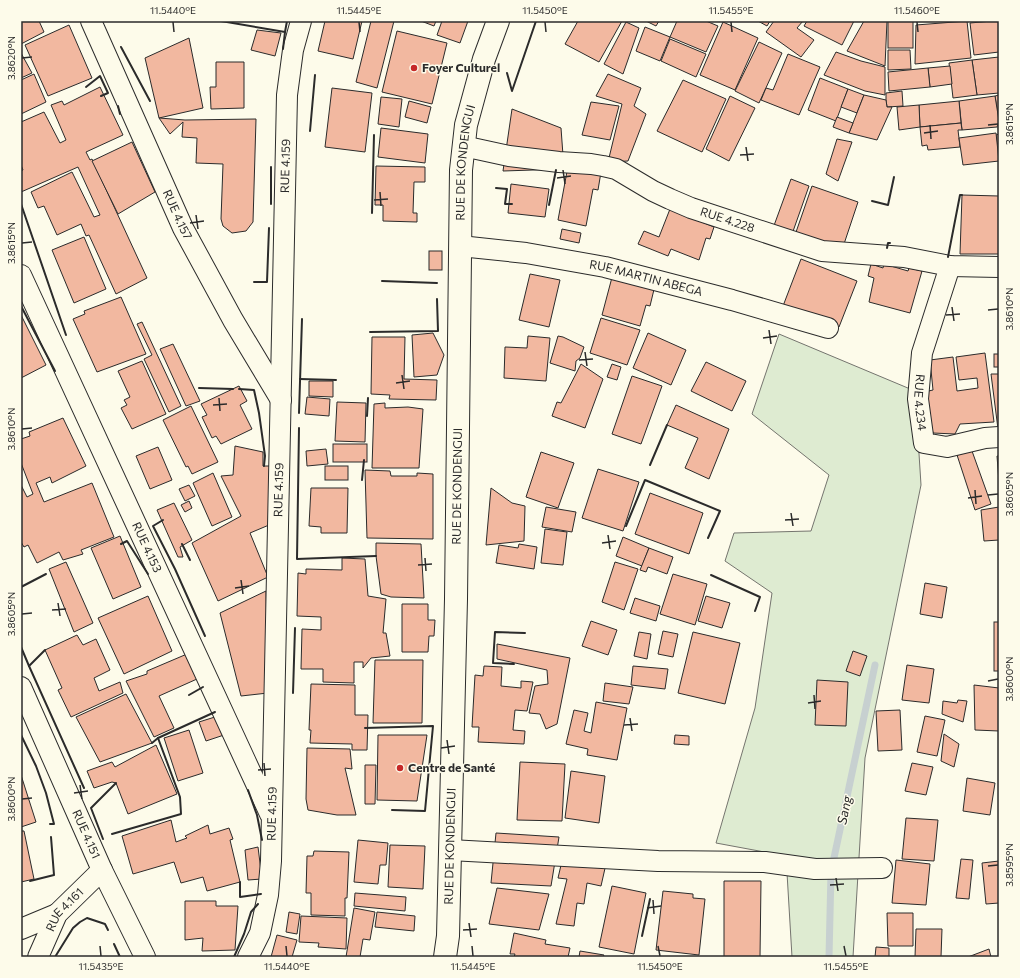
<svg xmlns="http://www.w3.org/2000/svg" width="1020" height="978" font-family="Commissioner,sans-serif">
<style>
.green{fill:#deebd1;stroke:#74746e}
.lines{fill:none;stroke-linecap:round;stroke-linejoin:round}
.stream{stroke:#c7d0d0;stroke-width:7}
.building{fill:#f2b8a0;stroke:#2b2b2b}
.minor-casing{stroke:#2b2b2b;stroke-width:22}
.secondary-casing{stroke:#2b2b2b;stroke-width:24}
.minor{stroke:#fdfbea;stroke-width:20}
.secondary{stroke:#fdfbea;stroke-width:22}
.wall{stroke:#2b2b2b;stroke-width:2}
.ticks{fill:none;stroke:#2b2b2b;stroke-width:1.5}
.poi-dot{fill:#c62828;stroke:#fdfbea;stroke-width:1.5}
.labels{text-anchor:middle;stroke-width:3;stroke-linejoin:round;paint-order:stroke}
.poi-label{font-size:12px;font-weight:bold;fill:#2b2b2b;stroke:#fdfbea;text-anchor:start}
.street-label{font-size:12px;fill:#2b2b2b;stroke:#fdfbea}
.water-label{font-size:13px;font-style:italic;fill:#2b2b2b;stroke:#fdfbea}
.neatline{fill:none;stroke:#2b2b2b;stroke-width:1.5}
.ticks-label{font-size:10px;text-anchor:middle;fill:#2b2b2b}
</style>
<rect width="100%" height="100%" fill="#fdfbea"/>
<path class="green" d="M779,334L915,391L921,485L865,758L853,957H792L786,856L716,843L755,708L772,593L725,561L734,533L811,531L829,475L752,414Z"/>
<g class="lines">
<path class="stream" d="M829,957L831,872L875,665"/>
</g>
<g class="building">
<path d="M21,21H39L44,32L21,44Z"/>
<path d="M325,21H362L353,59L318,51Z"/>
<path d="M371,21H394L377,88L356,82Z"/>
<path d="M421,21H436L434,26Z"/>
<path d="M442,21H468L460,43L437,35Z"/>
<path d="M578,21H622L599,62L565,44Z"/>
<path d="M646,21H659L656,26Z"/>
<path d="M677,21H706L718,26L706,52L670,37Z"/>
<path d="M758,21H770L767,26Z"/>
<path d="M774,21H803L797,28L814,40L801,57L766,32Z"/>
<path d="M807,21H854L842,45L804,26Z"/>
<path d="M864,21H887L885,66L847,51Z"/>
<rect x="888" y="21" width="25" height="27"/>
<path d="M967,21L971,58L915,64L916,25Z"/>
<path d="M992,21H999V52L974,55L970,23Z"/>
<path d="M626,22L639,28L623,74L604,64Z"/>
<path d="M723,22L758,38L735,90L700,75Z"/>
<path d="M69,25L92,78L48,96L25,45Z"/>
<path d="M645,27L670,37L660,61L636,51Z"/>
<path d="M257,30L281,33L275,56L251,50Z"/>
<path d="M397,31L447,43L432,104L382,92Z"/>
<path d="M189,38L203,108L159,118L145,58Z"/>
<path d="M670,39L706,54L696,77L661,61Z"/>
<path d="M759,42L782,53L759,103L735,91Z"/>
<path d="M888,50H910L911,69L888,70Z"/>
<path d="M836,52L861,61L885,67V95L865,91L824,75Z"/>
<path d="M21,53L32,73L21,78Z"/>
<path d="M788,54L820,67L799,115L761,100L766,88L773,90Z"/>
<path d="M999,57V93L977,95L972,60Z"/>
<path d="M972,60L977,95L953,98L949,63Z"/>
<path d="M216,62H244V108L211,109L210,87H216Z"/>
<path d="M950,66L952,84L930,87L928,68Z"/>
<path d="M928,68L930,87L889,91L888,72Z"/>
<path d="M34,74L46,102L21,114V80Z"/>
<path d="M608,74L641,88L634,106L646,114L628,161L608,162L622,104L596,96Z"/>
<path d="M820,78L848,89L836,121L808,110Z"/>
<path d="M683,80L726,99L702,152L657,131Z"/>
<path d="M100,87L123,135L86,152L90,160L92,159L147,278L116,294L89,235L86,236L81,224L57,235L44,206L38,208L31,192L72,172L94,217L100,215L78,167L21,192V171L23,170L21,165V122L44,112L60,143L66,140L51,105L62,101L64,105Z"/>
<path d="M332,88L372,93L365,152L325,147Z"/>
<path d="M848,89L864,95L857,113L841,107Z"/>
<path d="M902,91L903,106L887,107L886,100V93Z"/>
<path d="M864,95L886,100L887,107H892L877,140L849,133Z"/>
<path d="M999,95V121L995,96Z"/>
<path d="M730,96L755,108L729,161L706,149Z"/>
<path d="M995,96L999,121L998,125L997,127L962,130L959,101Z"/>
<path d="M381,97L402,99L399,127L378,124Z"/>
<path d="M409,101L431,107L427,123L405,117Z"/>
<path d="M959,101L961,123L920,127L919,105Z"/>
<path d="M591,102L619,106L610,140L582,135Z"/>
<path d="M919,105L920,127L899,130L897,107Z"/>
<path d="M512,109L561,128L564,169L503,171Z"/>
<path d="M837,117L853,123L849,133L833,127Z"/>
<path d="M159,118L185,120L256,119L253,222L246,231L232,233L223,226L221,219L223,164L196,163L197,138L182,137L183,122L170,134Z"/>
<path d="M961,123L962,130H958L960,147L928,150L927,145L922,146L920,127Z"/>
<path d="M999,126V144H997L996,135L999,134L998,127Z"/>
<path d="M381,128L428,134L425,163L378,157Z"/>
<path d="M996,133L999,161L963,165L959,138Z"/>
<path d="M837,139L852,142L838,181L826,174Z"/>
<path d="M132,142L155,192L118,214L92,161Z"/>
<path d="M376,166L425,167V182H414L413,213H417V222L383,221V205H375Z"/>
<path d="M568,166L601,172L598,190L593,189L586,226L558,220Z"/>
<path d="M791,179L809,186L791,237L772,231Z"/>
<path d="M511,184L549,189L545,217L508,213Z"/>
<path d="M812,186L858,202L842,250L795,235Z"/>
<path d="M962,195L999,196V254H960Z"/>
<path d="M670,209L714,227L710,239L706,238L699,260L671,249L668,256L638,244L644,231L659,237Z"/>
<path d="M562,229L581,233L579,243L560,239Z"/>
<path d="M84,237L106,289L74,303L52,250Z"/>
<rect x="429" y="251" width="13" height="19"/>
<path d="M801,259L857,281L839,327L783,306Z"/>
<path d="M871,264L883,268L884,264L908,271L909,268L922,271L910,313L869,302L874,278L868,276Z"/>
<path d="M615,266L657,277L650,306L646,305L640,326L602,315Z"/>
<path d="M530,274L560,280L549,327L519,320Z"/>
<path d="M121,297L146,354L97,372L73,319L85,314L84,311Z"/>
<path d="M21,315L46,365L21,378Z"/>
<path d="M601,318L640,330L627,365L590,353Z"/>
<path d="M142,322L181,406L169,412L144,359L152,355L137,324Z"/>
<path d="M433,333L444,355L437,375L414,377L412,335Z"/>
<path d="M648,333L686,350L671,385L633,368Z"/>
<path d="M528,336L550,338L546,381L504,378L505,347L527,348Z"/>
<path d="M558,336L563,337L584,347L580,358L576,361L575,371L550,363Z"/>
<path d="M372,337H405L404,379L437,380L436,400L389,399L390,395L371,394Z"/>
<path d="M173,344L200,401L186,406L160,349Z"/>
<path d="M985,353L994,422L960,424L955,434L933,433L924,392L933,390L930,360L953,357L957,391L978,388L977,378L959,380L956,357Z"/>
<rect x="994" y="354" width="5" height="13"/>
<path d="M142,361L166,414L132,429L121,408L127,405L124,400L130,397L118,371Z"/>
<path d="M706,362L746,381L732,411L691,391Z"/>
<path d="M581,364L603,379L585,428L552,416L557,402L561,403Z"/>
<path d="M612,364L621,367L617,380L607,377Z"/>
<path d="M991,374H999V429H998Z"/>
<path d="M632,376L662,386L641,444L612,434Z"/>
<path d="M309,381H333V397L309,396Z"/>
<path d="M239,386L247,401L240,405L252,429L221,444L216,436L212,438L202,417L207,415L201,404Z"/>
<path d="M307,397L330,399L329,416L305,414Z"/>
<path d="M337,402L366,403L365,442L335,441Z"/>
<path d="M385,403V408L408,407L423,409L419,468H372L374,404Z"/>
<path d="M676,405L729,429L709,479L685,468L698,438L667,425Z"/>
<path d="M191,406L218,462L192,474L188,466L186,467L163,420Z"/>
<path d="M63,418L86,466L52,483L50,477L36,483L44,502L92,483L114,537L81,550L83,554L63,560L59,552L37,563L28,545L24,547L21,542V485L27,497L33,494L21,463V439L30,436L29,432Z"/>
<rect x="333" y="444" width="34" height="18"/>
<path d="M235,446L263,452V466H270L269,525L250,533L268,577L218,601L192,543L241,516L221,476L233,475Z"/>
<path d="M158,447L172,480L150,489L136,456Z"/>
<path d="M326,449L328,464L307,466L306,451Z"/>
<path d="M972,451L991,504L975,510L957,455Z"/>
<path d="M541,452L574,463L558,508L526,497Z"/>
<path d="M997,456H999V482Z"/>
<rect x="325" y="466" width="23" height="14"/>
<path d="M598,469L639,482L623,531L582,518Z"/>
<path d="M365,470L390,471L391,476H417V473L433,474V539L367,538Z"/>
<path d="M213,473L232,517L212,526L193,483Z"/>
<path d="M189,485L195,496L185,501L179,489Z"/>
<path d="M311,488H348L347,533H321V527L309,526Z"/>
<path d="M491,488L512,503L525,506L524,541L486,545Z"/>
<path d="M650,493L703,513L689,554L635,534Z"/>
<path d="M189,501L192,508L185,512L181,505Z"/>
<path d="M174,503L192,540L180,547L183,557H178L157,510Z"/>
<path d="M546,507L576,512L572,532L542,527Z"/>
<path d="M999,507V540L984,541L981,510Z"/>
<path d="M545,529L567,532L563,565L541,563Z"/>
<path d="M120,536L141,587L113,599L91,548Z"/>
<path d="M623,537L649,548L642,566L616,556Z"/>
<path d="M376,543L421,544L424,598L391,597L381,594L376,556Z"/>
<path d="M519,544L537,547L534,569L496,563L499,545L518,548Z"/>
<path d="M649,548L673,557L667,574L648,567L646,572L640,570Z"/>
<path d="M342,558L365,559L368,596L386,599L383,633H386L390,656L371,658L363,668V662H354V683L323,682V669H301L302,629L321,630V617L297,616L298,573L306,574V569L342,570Z"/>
<path d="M66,562L93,623L74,632L49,569Z"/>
<path d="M615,562L638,569L624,610L602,602Z"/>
<path d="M673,574L707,584L695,625L660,614Z"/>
<path d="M925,583L947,587L942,618L920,614Z"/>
<path d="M266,591L268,693L241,696L220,613Z"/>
<path d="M148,596L172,651L124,674L98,618Z"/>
<path d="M706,596L730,603L722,628L698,621Z"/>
<path d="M635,598L660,606L656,621L630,613Z"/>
<path d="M402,604H428V620H435L434,636H429L428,652H402Z"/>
<path d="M591,621L617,630L608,655L582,646Z"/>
<rect x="994" y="622" width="5" height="49"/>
<path d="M663,631L678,634L673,657L658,654Z"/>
<path d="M639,632L651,634L647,659L634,656Z"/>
<path d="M693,632L740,643L725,704L678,693Z"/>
<path d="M77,635L83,645L96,639L110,670L94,678L99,691L120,682L123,693L71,717L58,690L62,688L45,650Z"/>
<path d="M497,644L570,658L557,724L546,729L540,714L529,713L535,686L548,684L547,670L497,659Z"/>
<path d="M853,651L867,656L860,676L846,671Z"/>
<path d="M187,654L197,679L159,696L174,728L154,737L126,681L147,674V671Z"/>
<path d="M375,660H423L422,723H373Z"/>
<path d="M907,665L934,669L929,703L902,700Z"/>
<path d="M484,666L502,667L501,686L521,688V681L533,682L527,711L515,710L513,730L525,731L524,744L478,742L479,727H472L475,675L483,676Z"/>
<path d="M633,666L668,669L665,689L631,685Z"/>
<path d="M817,680L848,682L846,726L815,725Z"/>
<path d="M605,683L633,687L629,704L603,701Z"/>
<path d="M311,684L355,685V715H368L367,750H352V744L310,743L311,730H309Z"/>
<path d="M974,685L999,688V731L975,730Z"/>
<path d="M126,694L152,743L100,762L76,717Z"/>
<path d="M958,700L967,701L963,722L942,714L943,701L957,703Z"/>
<path d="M596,702L627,708L617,760L587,755L588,749L566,744L574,710L588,713L584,731L591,733Z"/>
<path d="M900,710L902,750L878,751L876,711Z"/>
<path d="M218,716L224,735L206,741L199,722Z"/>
<path d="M925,716L945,720L937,756L917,752Z"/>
<path d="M189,730L203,773L178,781L164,738Z"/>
<path d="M944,734L959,744L954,767L941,761Z"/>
<path d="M378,735H427L417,801L377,800Z"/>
<path d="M675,735L689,736V745L674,744Z"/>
<path d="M156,745L177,794L128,814L116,783L112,782L94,788L87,771L112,762L115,767Z"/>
<path d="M307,748L350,749L352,769L345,768L356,815H337L308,810L306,799Z"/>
<path d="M520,762L565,764L562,821L517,820Z"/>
<path d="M912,763L933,767L926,795L905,791Z"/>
<path d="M365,765H376L375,804H365Z"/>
<path d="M571,771L605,776L599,823L565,818Z"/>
<path d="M21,775L36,822L21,827Z"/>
<path d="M967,778L995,783L990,815L963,811Z"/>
<path d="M906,818L938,820L934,861L902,859Z"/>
<path d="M171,820L176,842L187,838L185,836L208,825L210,834L229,828L233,839L230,840L240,882L207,891L203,877L181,883L174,862L133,874L122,836Z"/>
<path d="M21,831H24L34,879L21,882Z"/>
<path d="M496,833L559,837L551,886L491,883Z"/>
<path d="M358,840L388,843L386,865H380L378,884L354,882Z"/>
<path d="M390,845L425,846L423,889L388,887Z"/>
<path d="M258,847L262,879L248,880L245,850Z"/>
<path d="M565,848L608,855L601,886L587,883L584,904L577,903L574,926L556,924L567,879L558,878Z"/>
<path d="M314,851L349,852L347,898H345V916L311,915V893H306L307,856H313Z"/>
<path d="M961,859L973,860L969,899L956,898Z"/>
<path d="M896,860L930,864L926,905L892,903Z"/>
<path d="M999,861V903L986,904L982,863Z"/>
<path d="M724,881H761L760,957H724Z"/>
<path d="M612,886L646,893L634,954L599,947Z"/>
<path d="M497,888L549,894L539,930L489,924Z"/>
<path d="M663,891L693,894V898L705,899L699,955L656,950Z"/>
<path d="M355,893L406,897L405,911L354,906Z"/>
<path d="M185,901H216V906H238L235,950L202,951L203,938L185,940Z"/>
<path d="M354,908L375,912L370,940L363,939L360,957H346Z"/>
<path d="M289,912L300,914L297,934L286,932Z"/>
<path d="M377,912L415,916L414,931L375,927Z"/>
<path d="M887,913H913V946H888Z"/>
<path d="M301,916L347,918L346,949L318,947L319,943L299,942Z"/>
<path d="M916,929H942L941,957H915Z"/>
<path d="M514,933L546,940L545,944L570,948L568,957H514L515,954H510Z"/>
<path d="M277,935L297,940L292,957H271Z"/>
<path d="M876,947L889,948V957H875Z"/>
<path d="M989,949L991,957H968Z"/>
<path d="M580,951L604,955L603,957H579Z"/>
</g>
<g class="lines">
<g class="minor-casing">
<g id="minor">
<path id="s1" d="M91,21L183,228L233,320L281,400"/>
<path id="s2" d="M463,146L509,156L559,162L591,164L603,166L616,169L653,191L670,199L691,208L822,251L904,257L950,266L999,267"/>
<path id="s3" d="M460,246L526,253L605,267L732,300L828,328"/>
<path id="s4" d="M950,266L922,353L918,399L924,443L947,447L985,438L999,437"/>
<path id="s5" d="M21,275L270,814"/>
<path id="s6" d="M21,687L102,870L145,957"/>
<path d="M450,850L658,861L765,862L815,869L882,868"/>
<path d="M21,929L57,914"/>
<path id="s7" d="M38,957L57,914L102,870"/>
<path id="s8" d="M248,957L260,933L268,895L271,861L287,95L293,50L301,21"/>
</g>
</g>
<g class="secondary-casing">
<g id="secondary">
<path id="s9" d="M445,957L448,936L456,599L461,170L466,125L484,59L498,21"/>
</g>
</g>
<use href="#minor" class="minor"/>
<use href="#secondary" class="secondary"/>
<g class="wall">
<path d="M221,21L285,32L283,49"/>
<path d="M285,32L287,21"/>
<path d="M121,47L150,101"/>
<path d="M507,73L512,91L536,21"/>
<path d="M86,87L100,76L108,93L101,96"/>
<path d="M118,106L120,114"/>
<path d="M310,131L315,75"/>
<path d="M496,188L507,189L505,204H512"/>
<path d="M872,201L888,205L894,177"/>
<path d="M21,204L66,335"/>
<path d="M271,204V167"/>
<path d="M549,205L556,170"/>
<path d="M372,213L374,135"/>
<path d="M887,248L888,243H890"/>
<path d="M948,257L960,195H962"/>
<path d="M382,281L437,283"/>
<path d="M254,282H267L269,228"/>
<path d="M21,306L55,371"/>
<path d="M370,332L438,331L437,299"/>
<path d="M300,379L336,380"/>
<path d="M199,388L233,389"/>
<path d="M239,389L254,390L259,413L265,456L264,466"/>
<path d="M299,413L302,319"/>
<path d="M367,416L368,398"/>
<path d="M299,428L297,559L376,556"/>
<path d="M650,465L667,425"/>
<path d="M362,480L364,460"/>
<path d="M163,520L153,526L175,569L205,636"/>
<path d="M626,526L645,480L720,511L708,538"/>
<path d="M121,544L127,541L148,574"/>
<path d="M182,544L190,560"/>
<path d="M711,575L760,597L755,611"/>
<path d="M21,587L46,574"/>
<path d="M21,647L29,666"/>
<path d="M45,650L29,666L84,788"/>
<path d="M514,664L493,663L495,632L525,633"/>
<path d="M293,693L295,628"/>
<path d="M189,695L203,687"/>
<path d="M365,728L433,726L425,811L392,810"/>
<path d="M21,735L36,766L46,793L54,824H50"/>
<path d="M152,743L158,738L215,712"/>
<path d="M248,790L257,815L262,840"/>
<path d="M112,834L181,814L180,797L158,738"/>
<path d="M103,839L91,808L116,783"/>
<path d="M30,881L54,875L51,837"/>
<path d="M240,882V897L261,894"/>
<path d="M642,936L650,899"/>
<path d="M114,944L120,957"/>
<path d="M55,957L73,928L80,922L87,918L105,924L108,930"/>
<path d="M234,957L244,934L251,912L258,904"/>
</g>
</g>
<path class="ticks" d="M173,22L174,32M359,22L360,32M545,22L546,32M731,22L732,32M917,22L918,32M22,58L32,57M930,125L931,139M988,125L998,124M924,133L938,131M746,147L748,161M740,155L754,154M563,170L565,184M557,178L571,176M380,192L381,206M374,200L388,199M196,215L198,229M190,223L204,221M22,243L32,242M952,307L954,321M988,310L998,309M946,315L960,314M769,330L771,344M763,338L777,336M585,352L587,366M579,360L593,359M402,375L404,389M396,383L410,381M219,398L220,411M213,405L227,404M22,429L32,428M975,490L976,504M988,495L998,494M968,498L982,496M791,513L793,526M785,520L799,519M608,535L610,549M602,543L616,541M425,558L426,571M418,565L432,564M241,580L243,594M235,588L249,586M58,603L60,616M52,610L66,609M22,614L32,613M988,681L998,679M814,695L815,709M808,703L821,701M630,718L632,731M624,725L638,724M447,740L449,754M441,748L455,746M264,763L265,776M258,770L271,769M80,785L82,799M74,793L88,791M22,799L32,798M988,866L998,865M836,878L838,891M830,885L844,884M653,900L654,914M647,908L661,906M469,923L471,937M463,930L477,929M100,946L101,956M286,946L287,956M472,946L473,956M658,946L660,956M844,946L846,956"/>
<g class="poi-dot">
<circle cx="414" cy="68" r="4"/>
<circle cx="400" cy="768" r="4"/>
</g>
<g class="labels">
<g class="poi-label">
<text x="422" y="72">Foyer Culturel</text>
<text x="408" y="772">Centre de Santé</text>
</g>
<g class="street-label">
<text dy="4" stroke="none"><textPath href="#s9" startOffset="795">RUE DE KONDENGUI</textPath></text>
<text dy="4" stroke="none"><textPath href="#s8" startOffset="795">RUE 4.159</textPath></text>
<text dy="4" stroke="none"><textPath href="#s1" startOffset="212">RUE 4.157</textPath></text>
<text dy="4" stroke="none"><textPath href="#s2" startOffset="278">RUE 4.228</textPath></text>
<text dy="4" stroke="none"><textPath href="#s3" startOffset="189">RUE MARTIN ABEGA</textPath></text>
<text dy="4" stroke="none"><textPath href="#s4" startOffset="141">RUE 4.234</textPath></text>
<text dy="4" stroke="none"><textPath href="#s9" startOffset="471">RUE DE KONDENGUI</textPath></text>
<text dy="4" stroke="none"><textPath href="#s8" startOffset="471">RUE 4.159</textPath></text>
<text dy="4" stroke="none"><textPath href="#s5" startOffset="300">RUE 4.153</textPath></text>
<text dy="4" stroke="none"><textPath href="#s8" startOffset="147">RUE 4.159</textPath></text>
<text dy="4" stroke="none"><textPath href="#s6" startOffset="161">RUE 4.151</textPath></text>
<text dy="4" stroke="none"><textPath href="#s9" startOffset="111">RUE DE KONDENGUI</textPath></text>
<text dy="4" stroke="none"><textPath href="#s7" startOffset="55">RUE 4.161</textPath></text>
</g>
<g class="water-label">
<text transform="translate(844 810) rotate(-78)" y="5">Sang</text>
</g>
</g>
<rect width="1020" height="978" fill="none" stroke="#fdfbea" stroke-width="44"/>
<rect x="22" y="22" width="976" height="934" class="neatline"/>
<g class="ticks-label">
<text x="173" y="14">11.5440°E</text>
<text x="359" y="14">11.5445°E</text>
<text x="545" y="14">11.5450°E</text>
<text x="731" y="14">11.5455°E</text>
<text x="917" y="14">11.5460°E</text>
<text transform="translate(11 58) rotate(-90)" y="4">3.8620°N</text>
<text transform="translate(1009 124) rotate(-90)" y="4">3.8615°N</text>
<text transform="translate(11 243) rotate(-90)" y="4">3.8615°N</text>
<text transform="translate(1009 309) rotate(-90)" y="4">3.8610°N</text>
<text transform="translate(11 429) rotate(-90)" y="4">3.8610°N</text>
<text transform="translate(1009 494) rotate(-90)" y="4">3.8605°N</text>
<text transform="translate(11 614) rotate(-90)" y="4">3.8605°N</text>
<text transform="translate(1009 679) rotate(-90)" y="4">3.8600°N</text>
<text transform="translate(11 799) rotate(-90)" y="4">3.8600°N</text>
<text transform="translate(1009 865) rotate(-90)" y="4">3.8595°N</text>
<text x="101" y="970">11.5435°E</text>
<text x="287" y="970">11.5440°E</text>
<text x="473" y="970">11.5445°E</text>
<text x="660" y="970">11.5450°E</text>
<text x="846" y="970">11.5455°E</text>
</g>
</svg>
